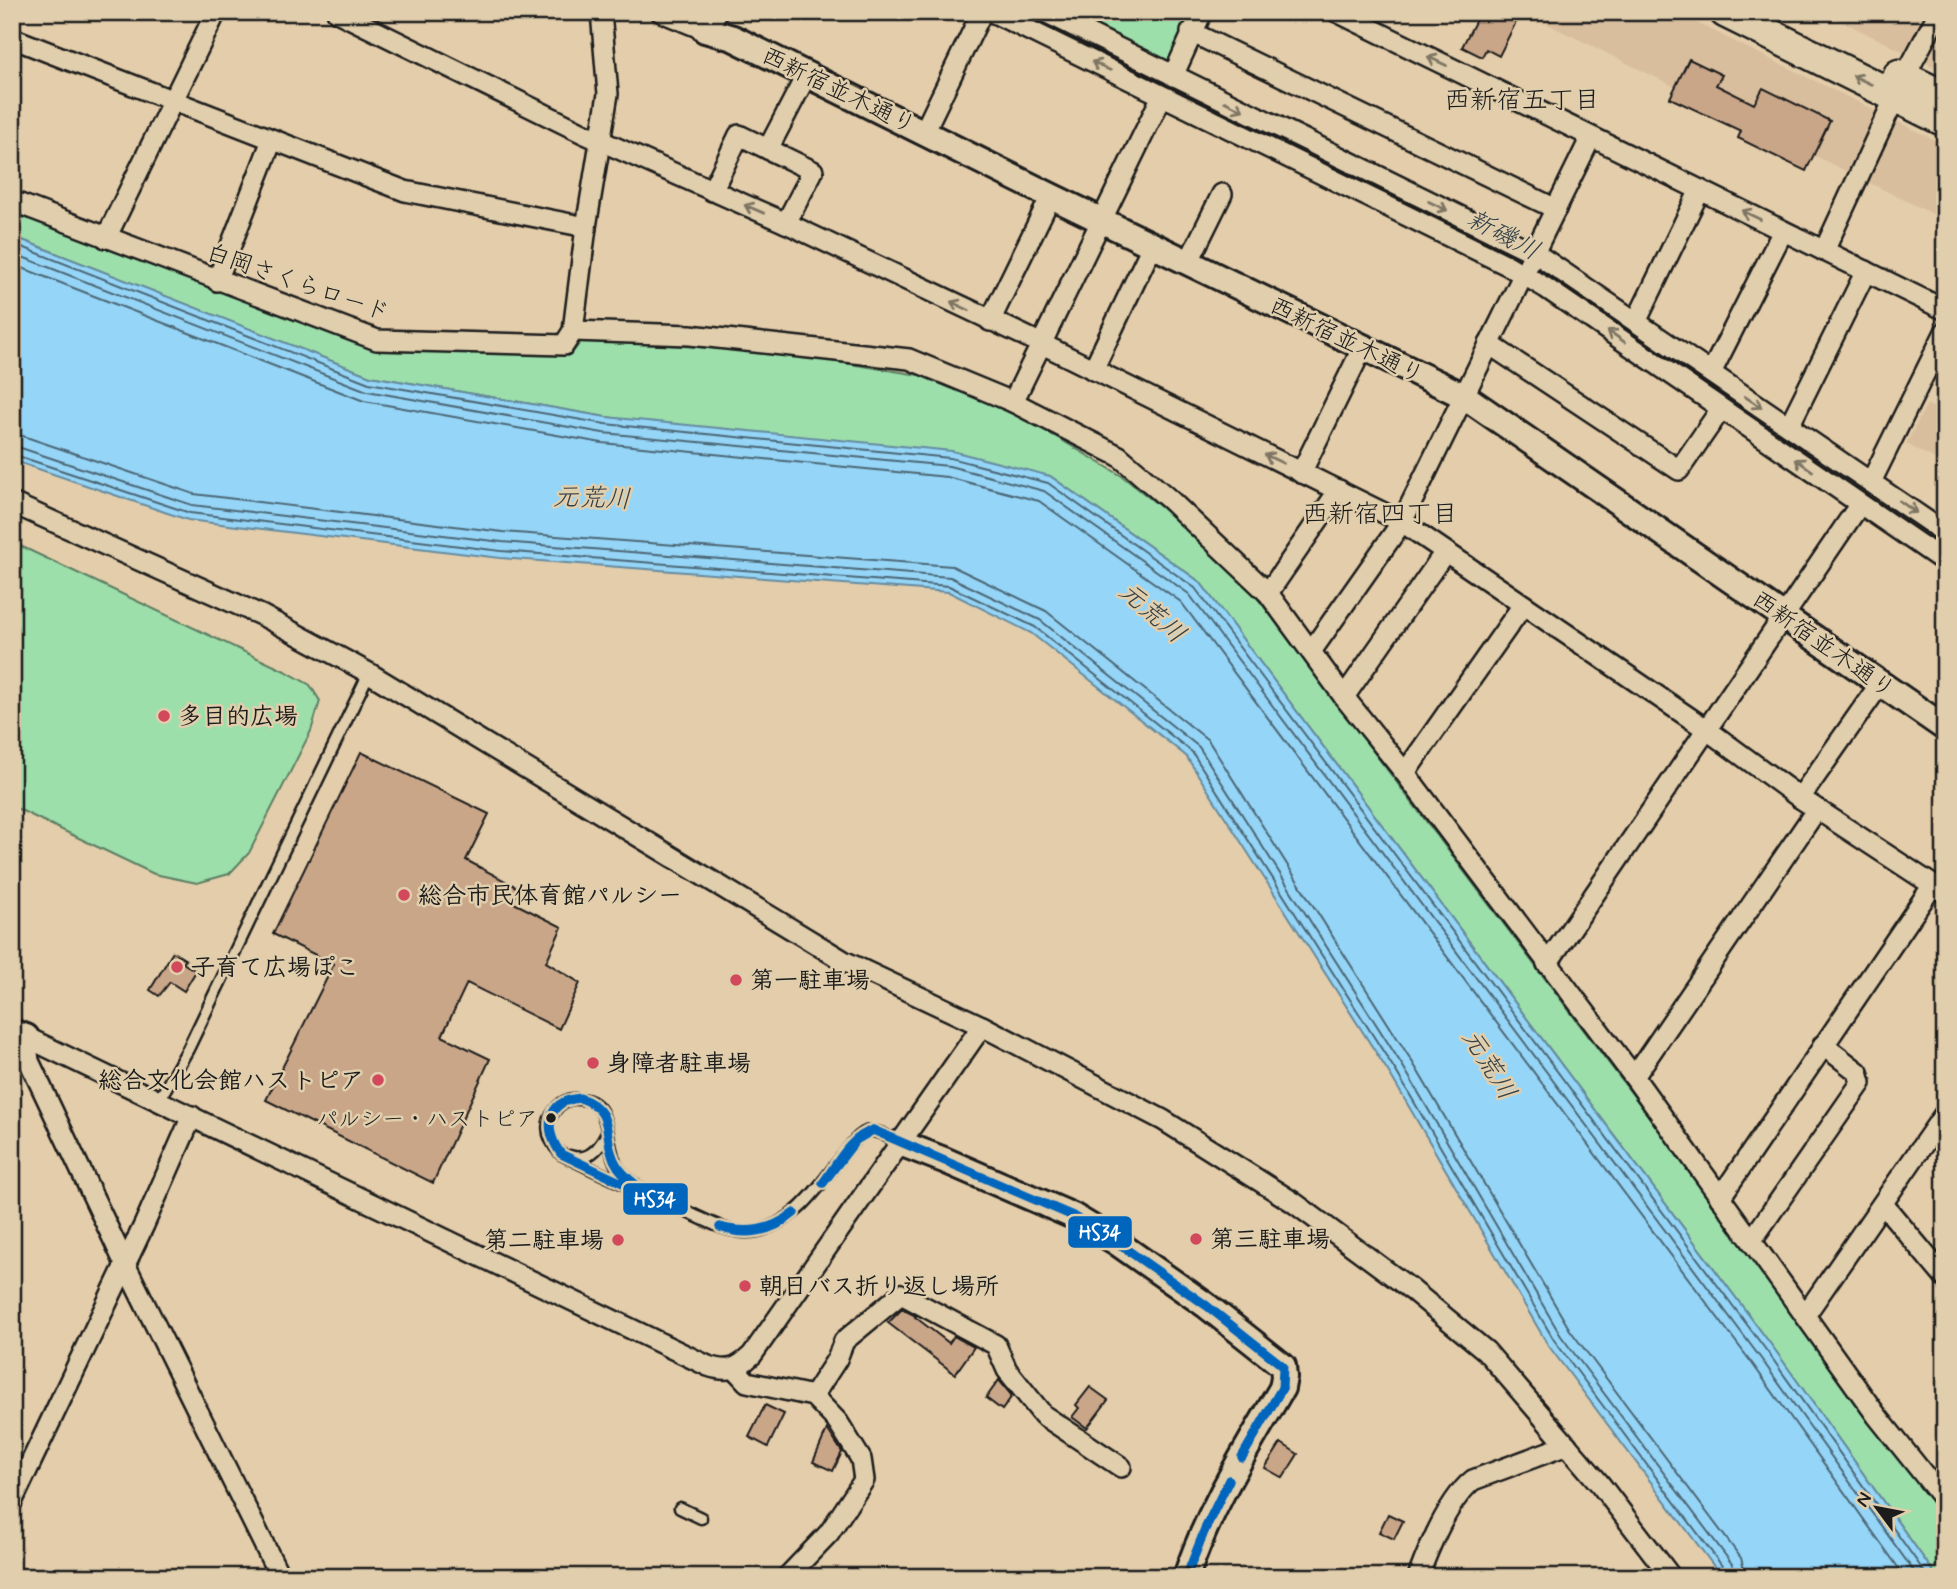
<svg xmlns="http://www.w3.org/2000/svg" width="1957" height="1589" font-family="Mynerve,'Klee One',sans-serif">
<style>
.built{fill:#d8be9d}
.green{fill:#9cdfaa;stroke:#5c7e63;stroke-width:2}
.water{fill:#95d5f7;stroke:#658b9f;stroke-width:2}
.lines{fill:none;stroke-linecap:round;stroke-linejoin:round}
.shore{stroke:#4c6674;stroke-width:2}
.stream{stroke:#658b9f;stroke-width:6}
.building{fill:#caa689;stroke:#1c1c1c;stroke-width:2}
.service-casing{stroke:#1c1c1c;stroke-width:15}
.minor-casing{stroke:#1c1c1c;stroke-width:24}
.tertiary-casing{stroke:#1c1c1c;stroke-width:30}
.primary-casing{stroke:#1c1c1c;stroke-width:35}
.service{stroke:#e0ceac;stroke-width:10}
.minor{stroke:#e0ceac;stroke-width:19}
.tertiary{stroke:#e0ceac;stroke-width:24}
.primary{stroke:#e0ceac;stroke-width:30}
.bus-1-casing{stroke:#e0ceac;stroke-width:14}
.bus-1{stroke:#0065bd;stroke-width:9}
.oneway{stroke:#7e7564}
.poi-dot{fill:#d1495b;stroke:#e0ceac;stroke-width:2.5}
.bus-dot{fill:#1c1c1c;stroke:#e0ceac;stroke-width:2.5}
.labels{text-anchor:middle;stroke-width:5;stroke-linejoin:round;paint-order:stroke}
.bus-label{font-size:22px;fill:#1c1c1c;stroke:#e0ceac;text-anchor:end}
.street-label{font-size:24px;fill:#1c1c1c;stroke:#e0ceac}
.poi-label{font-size:24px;font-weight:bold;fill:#1c1c1c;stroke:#e0ceac;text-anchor:start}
.neighbourhood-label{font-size:26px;fill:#1c1c1c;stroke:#e0ceac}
.water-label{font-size:26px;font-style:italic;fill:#344148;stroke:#e0ceac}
.line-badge{stroke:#e0ceac;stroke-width:2.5}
.badge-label{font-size:19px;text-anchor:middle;font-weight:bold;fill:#fff}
</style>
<rect width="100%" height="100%" fill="#e4cdaa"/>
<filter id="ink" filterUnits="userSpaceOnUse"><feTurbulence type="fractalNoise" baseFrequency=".0143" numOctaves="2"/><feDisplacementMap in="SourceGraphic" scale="14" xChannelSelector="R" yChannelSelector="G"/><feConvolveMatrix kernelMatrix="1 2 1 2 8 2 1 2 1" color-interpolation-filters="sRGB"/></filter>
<g filter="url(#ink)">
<g class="built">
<path d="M1523,12H1675L1945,145V220Z"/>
<path d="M1823,12H1945V73L1928,64Z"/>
<path d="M1942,391L1945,393V464L1906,444L1927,404L1934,408Z"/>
</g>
<g class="green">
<path d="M1048,12H1196L1166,71Z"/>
<path d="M12,210L373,349L573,352L583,339L782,353L925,376L1009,409L1122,476L1231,563L1836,1364L1945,1501V1577H1937L1775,1350L1200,582L1050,476L606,417L370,376L12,236Z"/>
<path d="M12,542L287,672L310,685L320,701L311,731L249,853L229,874L197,883L154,874L12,806Z"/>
</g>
<path class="water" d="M12,236L370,376L606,417L952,451L1050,476L1200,582L1775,1350L1937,1577H1722L1548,1345L1391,1076L1186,756L1031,633L949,592L500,558L188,520L12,460Z"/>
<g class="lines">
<g class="shore">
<path d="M12,243L369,383L605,424L950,458L1048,483L1195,588L1769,1354L1928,1577"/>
<path d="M12,253L367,391L603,433L949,466L1044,491L1189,594L1762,1360L1918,1577"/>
<path d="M12,264L364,401L602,443L947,477L1039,501L1181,602L1754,1366L1905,1577"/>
<path d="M12,435L23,436L194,494L503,532L952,566L1046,611L1208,740L1413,1063L1570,1330L1741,1558L1746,1577"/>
<path d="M12,445L192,505L502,542L950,577L1040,620L1199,747L1404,1068L1561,1336L1732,1564L1736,1577"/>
<path d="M12,454L190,513L501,551L949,586L1035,627L1192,752L1397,1073L1554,1340L1725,1570L1727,1577"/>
</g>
<path class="stream" d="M1933,542L1945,550"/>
</g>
<g class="building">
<path d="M1480,12H1521L1499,56L1486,49L1482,57L1462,47Z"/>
<path d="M1689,59L1722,75L1716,85L1754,104L1763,88L1830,121L1806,171L1738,138L1741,131L1670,98Z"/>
<path d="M361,752L489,814L466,860L520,889L512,902L562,927L546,962L580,983L559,1029L467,983L442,1036L490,1059L433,1183L266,1100L334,964L273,934Z"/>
<path d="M173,952L186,960L183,963L196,971L184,991L170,982L159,996L150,990Z"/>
<path d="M902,1309L916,1316L915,1317L949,1343L954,1336L974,1347L955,1374L888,1323Z"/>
<path d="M999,1380L1012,1396L1002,1410L986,1398Z"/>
<path d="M1090,1387L1108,1400L1087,1428L1072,1417L1079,1408L1076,1405Z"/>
<path d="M765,1405L784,1414L768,1447L749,1437Z"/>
<path d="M827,1429L842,1452L833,1471L813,1462Z"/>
<path d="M1281,1443L1298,1454L1283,1478L1265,1468Z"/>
<path d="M1388,1514L1403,1521L1394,1539L1379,1532Z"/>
</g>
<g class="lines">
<g class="service-casing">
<g id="service">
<path d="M159,1100L188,1049L369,673"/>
<path d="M570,1156C587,1162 599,1149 606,1135"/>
<path d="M661,1202C646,1192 629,1183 618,1168C603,1146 615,1099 578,1099C569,1098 560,1103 555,1110C543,1126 549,1141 561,1154C603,1175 645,1194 687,1212C706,1220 727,1233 747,1232C812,1230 844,1133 870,1131C879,1130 891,1139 899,1143"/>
<path d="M680,1508L701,1518"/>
</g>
</g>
<g class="minor-casing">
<g id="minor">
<path d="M337,12L583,133L786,223L1040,343L1402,522L1706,729L1800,798L1945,893"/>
<path d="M661,12L705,30"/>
<path d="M992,12L1507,265L1546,288L1945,562"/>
<path d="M1045,12L1535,253L1945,533"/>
<path d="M1337,12L1945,310"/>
<path d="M1191,32L1556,209"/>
<path d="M12,38L405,191L586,227"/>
<path d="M1173,76L1202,12"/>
<path d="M924,132L982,12"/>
<path d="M768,149L807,74"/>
<path d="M712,191L739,135L813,171L786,223"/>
<path d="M12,201L377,340L564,345L573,331L586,227L608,94L601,12"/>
<path d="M106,238L216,12"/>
<path d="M1824,251L1904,78L1939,12"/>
<path d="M1188,263L1222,194"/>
<path d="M217,281L272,140"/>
<path d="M990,321L1051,196"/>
<path d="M1636,322L1700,190"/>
<path d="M573,331L690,335L909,359L1013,402L1119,456L1170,500L1268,593L1344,697L1405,773L1634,1077L1877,1416L1945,1501"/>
<path d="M1489,344L1679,470L1721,409"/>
<path d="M1093,370L1152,246"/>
<path d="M1711,373L1783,231"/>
<path d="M1013,402L1162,96"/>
<path d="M1789,426L1866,271"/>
<path d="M1301,473L1362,349"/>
<path d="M1871,482L1945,332"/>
<path d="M12,503L263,616L369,673L844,961L982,1026L1163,1120L1293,1202L1412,1290L1486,1351L1600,1484L1671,1577"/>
<path d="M1268,593L1339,490"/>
<path d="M1312,650L1402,522L1591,137"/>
<path d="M1344,697L1445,552"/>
<path d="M1405,773L1523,605"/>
<path d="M1800,798L1880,684"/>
<path d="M1547,964L1860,504"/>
<path d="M26,1037L708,1366C728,1373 737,1369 752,1355L982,1026"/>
<path d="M26,1037L29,1061L125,1264L280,1577"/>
<path d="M1634,1077L1817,809"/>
<path d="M1720,1198L1933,885"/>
<path d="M1883,1204L1945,1278"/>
<path d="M1752,1240L1861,1083L1858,1072L1823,1045"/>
<path d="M1806,1314L1945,1113"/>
<path d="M735,1369L747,1382L813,1396L838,1422L861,1459L864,1480L829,1533L787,1577"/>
<path d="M813,1396L837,1359L844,1341L901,1294L996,1345L1007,1370L1043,1415L1121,1467"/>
<path d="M12,1502L144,1225L192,1116"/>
<path d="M1418,1577C1429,1547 1448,1500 1473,1480L1567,1445"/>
</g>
</g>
<g class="tertiary-casing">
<g id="tertiary">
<path d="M714,12L705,30L733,38L1051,196L1464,396L1945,728"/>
<path d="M12,1032L26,1037"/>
<path d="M900,1143L944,1160L1073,1216L1116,1242L1207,1306L1283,1366L1284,1377L1282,1388C1246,1450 1209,1508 1186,1577"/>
</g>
</g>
<g class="primary-casing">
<g id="primary">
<path d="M1725,12L1945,121"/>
<path d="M1899,75L1945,97"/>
</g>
</g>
<use href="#service" class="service"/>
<use href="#minor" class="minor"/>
<use href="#tertiary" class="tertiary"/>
<use href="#primary" class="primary"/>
<g class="bus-1-casing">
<g id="bus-1">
<path d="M580,1098C619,1111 600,1141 618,1167C632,1186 656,1198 677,1209L561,1154C544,1130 545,1101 580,1098Z"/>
<path d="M873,1130L1073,1216L1116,1242L1207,1306L1283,1366L1282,1388"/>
<path d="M823,1183C837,1164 850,1137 873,1130"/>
<path d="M823,1183L856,1140L873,1130"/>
<path d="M720,1227C748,1234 770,1231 794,1213"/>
<path d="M720,1227C746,1237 773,1232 794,1213"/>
<path d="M1242,1457L1282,1388"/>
<path d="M1242,1457L1282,1388"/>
<path d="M1206,1527L1229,1480"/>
<path d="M1206,1527L1229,1480"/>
<path d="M1186,1577L1206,1527"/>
</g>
</g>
<use href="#bus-1" class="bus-1"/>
</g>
<defs><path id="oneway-shaft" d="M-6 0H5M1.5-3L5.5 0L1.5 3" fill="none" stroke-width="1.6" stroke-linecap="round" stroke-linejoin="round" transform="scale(1.75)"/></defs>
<g class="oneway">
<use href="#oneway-shaft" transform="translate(1437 61) rotate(-154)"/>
<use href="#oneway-shaft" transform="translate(1101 66) rotate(-154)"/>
<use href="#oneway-shaft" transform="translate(1862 80) rotate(-154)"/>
<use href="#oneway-shaft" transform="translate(1234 106) rotate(26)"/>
<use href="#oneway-shaft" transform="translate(1438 206) rotate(26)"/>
<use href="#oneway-shaft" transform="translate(754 209) rotate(-157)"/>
<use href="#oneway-shaft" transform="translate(1751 215) rotate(-154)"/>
<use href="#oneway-shaft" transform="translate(960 306) rotate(-154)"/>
<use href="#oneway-shaft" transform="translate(1616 336) rotate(-145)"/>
<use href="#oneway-shaft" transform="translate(1753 402) rotate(34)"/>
<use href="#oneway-shaft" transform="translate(1274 459) rotate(-154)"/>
<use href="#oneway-shaft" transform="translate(1804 465) rotate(-145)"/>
<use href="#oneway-shaft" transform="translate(1908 507) rotate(35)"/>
</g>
</g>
<g class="poi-dot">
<circle cx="164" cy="716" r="7"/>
<circle cx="404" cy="895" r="7"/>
<circle cx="177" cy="967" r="7"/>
<circle cx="736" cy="980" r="7"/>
<circle cx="593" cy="1063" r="7"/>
<circle cx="378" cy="1080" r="7"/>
<circle cx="1196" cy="1239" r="7"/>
<circle cx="618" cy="1240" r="7"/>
<circle cx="745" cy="1286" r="7"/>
</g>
<circle class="bus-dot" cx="551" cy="1118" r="6"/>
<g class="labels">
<g class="bus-label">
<text x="538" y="1126">パルシー・ハストピア</text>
</g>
<g class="street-label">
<text transform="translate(839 90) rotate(26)" y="8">西新宿並木通り</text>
<text transform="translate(298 282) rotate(19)" y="8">白岡さくらロード</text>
<text transform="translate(1347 340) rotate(26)" y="8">西新宿並木通り</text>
<text transform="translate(1824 644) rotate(35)" y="8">西新宿並木通り</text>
</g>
<g class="poi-label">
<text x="178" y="724">多目的広場</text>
<text x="418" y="903">総合市民体育館パルシー</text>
<text x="191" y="975">子育て広場ぽこ</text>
<text x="750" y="988">第一駐車場</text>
<text x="607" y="1071">身障者駐車場</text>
<text x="364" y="1088" text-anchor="end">総合文化会館ハストピア</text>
<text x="1210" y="1247">第三駐車場</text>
<text x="604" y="1248" text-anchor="end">第二駐車場</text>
<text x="759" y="1294">朝日バス折り返し場所</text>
</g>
<g class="neighbourhood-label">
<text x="1522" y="108">西新宿五丁目</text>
<text x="1380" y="522">西新宿四丁目</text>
</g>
<g class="water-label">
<text transform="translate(1504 234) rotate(28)" y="9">新磯川</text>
<text transform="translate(592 497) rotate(2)" y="9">元荒川</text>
<text transform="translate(1153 612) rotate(41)" y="9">元荒川</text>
<text transform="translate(1490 1064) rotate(58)" y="9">元荒川</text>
</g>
</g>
<g class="line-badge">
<rect x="622" y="1182" width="67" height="34" rx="7" fill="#0065bd"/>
<rect x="1067" y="1215" width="66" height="34" rx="7" fill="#0065bd"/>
</g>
<g class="badge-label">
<text x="655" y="1206">HS34</text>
<text x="1100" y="1239">HS34</text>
</g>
<rect width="1957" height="1589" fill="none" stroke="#e0ceac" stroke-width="42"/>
<rect x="21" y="21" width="1915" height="1547" fill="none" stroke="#1c1c1c" stroke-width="2.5" filter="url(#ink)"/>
<g transform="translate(1877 1508) rotate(302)" stroke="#e0ceac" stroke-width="5" paint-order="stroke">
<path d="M0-5L12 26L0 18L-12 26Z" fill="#1c1c1c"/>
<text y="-10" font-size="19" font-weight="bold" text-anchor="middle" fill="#1c1c1c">N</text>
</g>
</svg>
